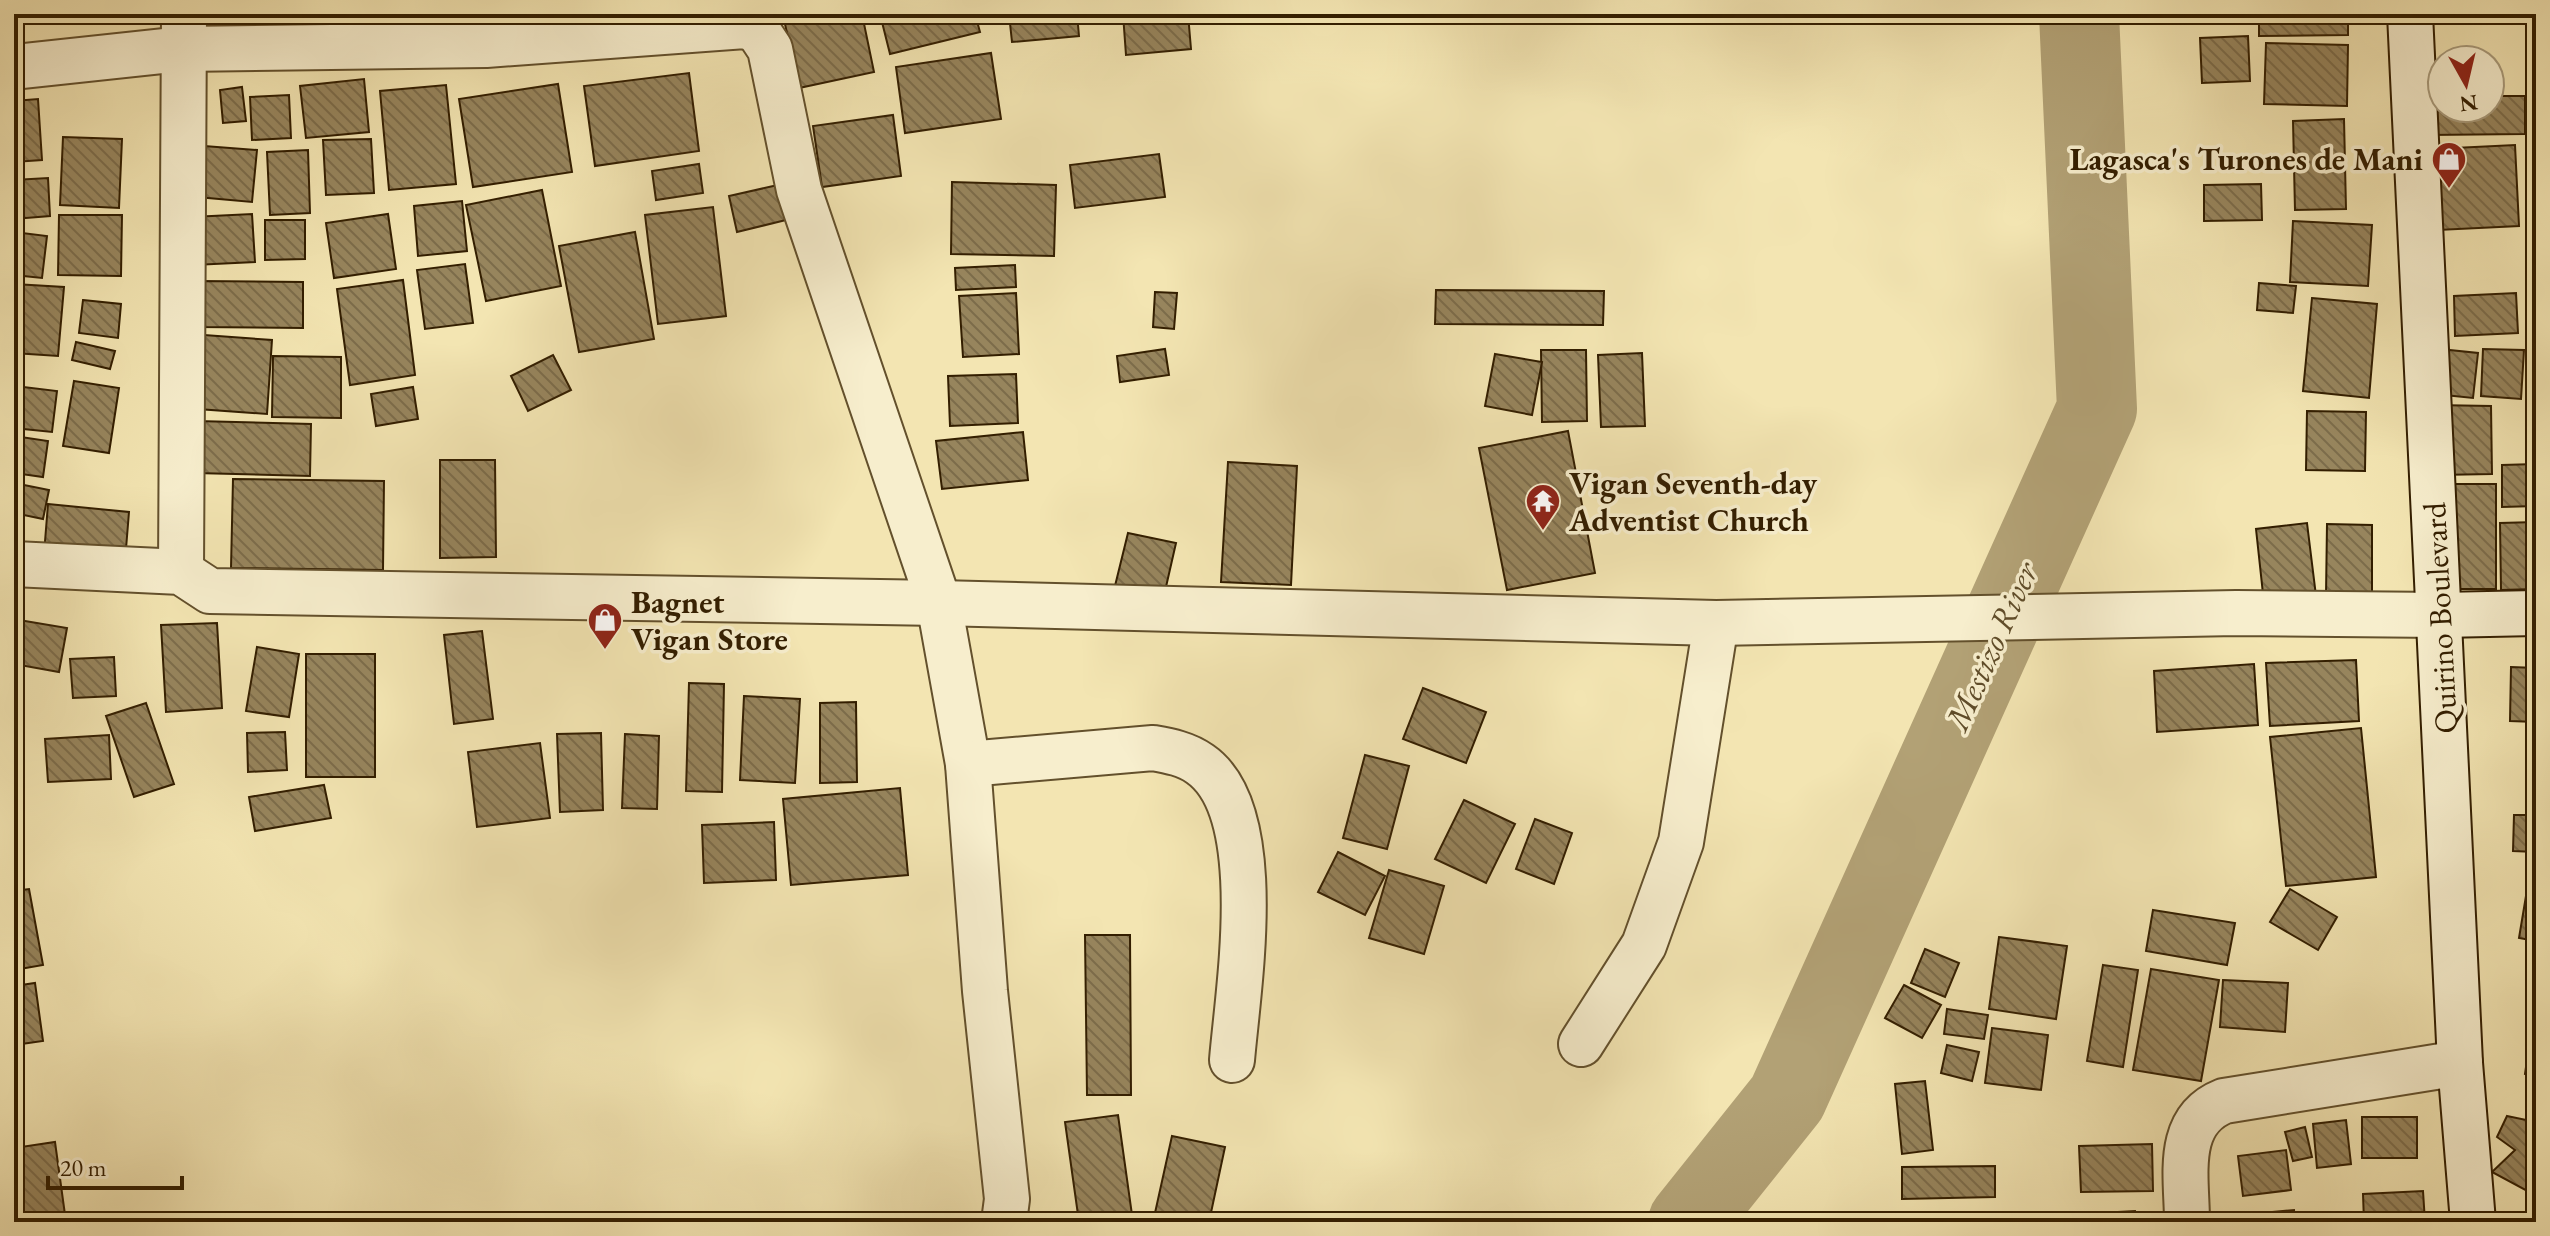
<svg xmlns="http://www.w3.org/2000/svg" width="2550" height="1236" font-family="'EB Garamond',serif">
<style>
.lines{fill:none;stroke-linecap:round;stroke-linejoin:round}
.river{stroke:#b2a175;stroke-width:80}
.building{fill:url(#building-back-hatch);stroke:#331e00;stroke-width:2}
.street-casing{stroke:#63502c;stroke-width:48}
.secondary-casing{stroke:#331e00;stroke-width:48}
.street{stroke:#f7eecd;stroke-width:44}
.secondary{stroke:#f7eecd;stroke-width:44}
.labels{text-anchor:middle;stroke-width:7;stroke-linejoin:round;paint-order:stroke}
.poi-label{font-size:32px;font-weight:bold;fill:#331e00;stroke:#f7eecd;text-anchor:start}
.street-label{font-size:32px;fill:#331e00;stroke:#f7eecd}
.water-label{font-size:34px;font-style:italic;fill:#5f4c29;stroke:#f7eecd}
</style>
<defs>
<pattern id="building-back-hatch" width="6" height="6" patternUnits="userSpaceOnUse" patternTransform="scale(2)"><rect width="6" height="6" fill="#97855d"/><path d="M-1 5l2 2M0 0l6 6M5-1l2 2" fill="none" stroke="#7c6c4a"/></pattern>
</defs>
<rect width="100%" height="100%" fill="#f3e5b2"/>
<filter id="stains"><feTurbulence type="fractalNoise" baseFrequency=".0025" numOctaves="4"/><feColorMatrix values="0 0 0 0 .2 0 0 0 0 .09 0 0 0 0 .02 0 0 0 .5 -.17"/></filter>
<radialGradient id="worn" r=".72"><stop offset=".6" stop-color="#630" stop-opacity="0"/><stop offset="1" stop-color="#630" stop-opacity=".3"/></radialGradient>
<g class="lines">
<path class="river" d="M1688,1222L1787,1098L2097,409L2079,14"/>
</g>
<g class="building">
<path d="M362,14H423L424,28L363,33Z"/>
<path d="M432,14H507V20L432,24Z"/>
<path d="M831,14H862L874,72L799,88L785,24Z"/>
<path d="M880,14H975L980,32L890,54Z"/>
<path d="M1009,14H1077L1079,36L1012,42Z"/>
<path d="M1123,14H1188L1191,49L1126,55Z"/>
<path d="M2259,14H2348V35L2259,36Z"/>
<rect x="2422" y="14" width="114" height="7"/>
<path d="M2248,36L2250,81L2202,83L2200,38Z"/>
<path d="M2266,43L2348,45L2347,106L2264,104Z"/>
<path d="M991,53L1001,119L905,133L896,67Z"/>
<path d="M689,73L699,151L595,166L584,86Z"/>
<path d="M364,79L369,132L306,138L300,86Z"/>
<path d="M558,84L572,172L473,187L459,99Z"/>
<path d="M446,85L456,184L389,190L380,91Z"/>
<path d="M242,87L246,121L223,123L220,90Z"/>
<path d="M289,95L291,138L252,140L250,97Z"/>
<path d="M2428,96H2442V108H2490V96H2525V134L2428,135Z"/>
<path d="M38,99L42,160L14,162V101Z"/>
<path d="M893,115L901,176L822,187L813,126Z"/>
<path d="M2344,119L2346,209L2295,210L2293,121Z"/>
<path d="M63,137L122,139L119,208L60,205Z"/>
<path d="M371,139L374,193L326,195L323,140Z"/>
<path d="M191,145L257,150L252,202L186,196Z"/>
<path d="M2515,145L2519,226L2438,230L2434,149Z"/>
<path d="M308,150L310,213L270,215L267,152Z"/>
<path d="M1159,154L1165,197L1075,208L1070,165Z"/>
<path d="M699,164L703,193L656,200L652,171Z"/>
<path d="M48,178L50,216L14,219V180Z"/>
<path d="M952,182L1056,185L1054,256L951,254Z"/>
<path d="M2261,184L2262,220L2204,221V185Z"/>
<path d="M778,185L786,220L737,232L729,196Z"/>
<path d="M542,190L561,286L486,301L466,205Z"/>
<path d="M462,201L467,251L418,256L414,206Z"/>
<path d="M713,207L726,316L658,324L645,215Z"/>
<path d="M252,214L255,262L194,265L192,217Z"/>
<path d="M388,214L396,269L334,278L326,223Z"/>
<path d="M59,215H122L121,276L58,275Z"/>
<path d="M265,220H305V259L265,260Z"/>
<path d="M2293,221L2372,225L2368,286L2290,282Z"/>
<path d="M14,232L47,236L42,278L14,275Z"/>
<path d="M635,232L654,339L579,352L559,246Z"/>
<path d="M465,264L473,323L425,329L417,270Z"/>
<path d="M1015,265L1016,287L956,290L955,268Z"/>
<path d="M403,280L415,375L350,385L337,289Z"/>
<path d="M197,281L303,282V328L196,327Z"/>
<path d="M2259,283L2296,286L2293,313L2257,310Z"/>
<path d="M14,284L64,287L58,356L14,353Z"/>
<path d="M1436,290L1604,291L1603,325L1435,324Z"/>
<path d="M1155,292L1177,293L1174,329L1153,327Z"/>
<path d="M1016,293L1019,354L963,357L959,296Z"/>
<path d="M2516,293L2518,333L2455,336L2454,296Z"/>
<path d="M2312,298L2377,304L2369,398L2303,391Z"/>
<path d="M83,300L121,304L118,338L79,333Z"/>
<path d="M190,334L272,340L267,414L184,408Z"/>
<path d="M76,342L115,351L110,369L72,360Z"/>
<path d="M1165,349L1169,375L1120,382L1117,356Z"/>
<path d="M2440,349L2478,353L2473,398L2435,394Z"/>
<path d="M2483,349L2524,350L2521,399L2481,396Z"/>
<path d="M1541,350H1586L1587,421L1542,422Z"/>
<path d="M1642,353L1645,426L1601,427L1598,355Z"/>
<path d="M1495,354L1542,362L1532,415L1485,406Z"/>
<path d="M553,355L571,390L528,411L511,376Z"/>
<path d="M273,356L341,357V418L272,417Z"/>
<path d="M1016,374L1018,423L950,426L948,376Z"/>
<path d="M74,381L119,388L109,453L63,446Z"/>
<path d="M15,386L57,391L52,432L14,428Z"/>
<path d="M413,387L418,419L376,426L371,394Z"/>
<path d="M2434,405L2491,406L2492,474L2437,475Z"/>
<path d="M2307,411L2366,412L2365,471L2306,470Z"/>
<path d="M196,421L311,424L310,476L195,473Z"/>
<path d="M1568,431L1595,573L1507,590L1479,448Z"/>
<path d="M1023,432L1028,480L942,489L936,441Z"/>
<path d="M14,436L48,441L43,477L14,473Z"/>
<path d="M440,460H495L496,557L440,558Z"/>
<path d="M1228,462L1297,466L1291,585L1221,582Z"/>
<path d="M2536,464V506L2502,507V465Z"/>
<path d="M233,479L384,481L383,570L231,568Z"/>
<path d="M14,483L49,490L43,519L14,513Z"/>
<rect x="2447" y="484" width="49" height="105"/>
<path d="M48,504L129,512L125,561L44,554Z"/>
<path d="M2536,522V589L2501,590L2500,523Z"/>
<path d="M2307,523L2316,596L2264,603L2256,529Z"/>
<path d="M2327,524L2372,525V596L2326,595Z"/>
<path d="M1128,533L1176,543L1163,600L1114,590Z"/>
<path d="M19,620L67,628L59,672L14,664Z"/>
<path d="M217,623L222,708L166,712L161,625Z"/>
<path d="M482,631L493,719L454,724L444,635Z"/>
<path d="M257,647L299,654L289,717L246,711Z"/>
<rect x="306" y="654" width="69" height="123"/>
<path d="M114,657L116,696L73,698L70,659Z"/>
<path d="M2356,660L2359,721L2270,726L2266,663Z"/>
<path d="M2254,664L2258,725L2157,732L2154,671Z"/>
<path d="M2511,667L2536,668V722L2510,721Z"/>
<path d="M689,683L724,684L722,792L686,791Z"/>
<path d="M1423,688L1486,712L1466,763L1403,739Z"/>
<path d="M744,696L800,699L795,783L740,780Z"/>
<path d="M856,702L857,782L820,783V703Z"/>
<path d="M146,703L174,784L134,797L106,716Z"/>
<path d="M2361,728L2376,877L2286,886L2270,737Z"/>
<path d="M285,732L287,770L248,772L247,733Z"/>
<path d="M601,733L603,810L560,812L557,734Z"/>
<path d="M625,734L659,736L657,809L622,808Z"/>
<path d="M109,735L111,779L48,782L45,739Z"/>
<path d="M540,743L550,818L477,827L468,752Z"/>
<path d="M1365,755L1409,766L1387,849L1343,838Z"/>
<path d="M324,785L331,818L255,831L249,797Z"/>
<path d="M900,788L908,875L791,885L783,799Z"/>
<path d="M1464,800L1515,824L1486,883L1435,859Z"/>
<path d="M2514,815H2536V852L2513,851Z"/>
<path d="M1535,819L1572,833L1554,884L1516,869Z"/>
<path d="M774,822L776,880L704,883L702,825Z"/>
<path d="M1338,852L1385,876L1365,915L1318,892Z"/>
<path d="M2531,866L2536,867V941L2519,938Z"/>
<path d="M1389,870L1444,886L1424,954L1369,938Z"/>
<path d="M29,889L43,965L14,970V891Z"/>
<path d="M2290,889L2337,917L2318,950L2270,922Z"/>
<path d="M2153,910L2235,923L2227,965L2146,951Z"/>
<path d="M1085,935H1130L1131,1095H1087Z"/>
<path d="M1999,937L2067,946L2056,1019L1989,1009Z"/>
<path d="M1925,949L1959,963L1945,997L1911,983Z"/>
<path d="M2103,965L2138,970L2123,1067L2087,1061Z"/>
<path d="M2151,969L2219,980L2201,1081L2133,1070Z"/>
<path d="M2223,980L2288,983L2285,1032L2220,1027Z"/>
<path d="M35,983L43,1041L14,1045V986Z"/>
<path d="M1904,985L1941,1005L1922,1038L1885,1018Z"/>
<path d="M2536,998V1076L2525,1074Z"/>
<path d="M1947,1009L1988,1015L1984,1039L1944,1034Z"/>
<path d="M1992,1028L2048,1035L2041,1090L1985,1083Z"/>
<path d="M1947,1045L1979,1052L1972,1081L1941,1073Z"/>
<path d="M1925,1081L1933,1150L1902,1154L1895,1084Z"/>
<path d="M1118,1115L1133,1222H1079L1065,1122Z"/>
<path d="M2507,1116L2536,1122V1186L2531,1193L2492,1172L2515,1150L2497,1137Z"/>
<rect x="2362" y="1117" width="55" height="41"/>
<path d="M2346,1120L2351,1164L2317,1168L2313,1124Z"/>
<path d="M2305,1127L2312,1157L2293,1161L2285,1132Z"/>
<path d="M1172,1136L1225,1147L1209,1222H1153Z"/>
<path d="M55,1142L66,1222H14V1148Z"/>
<path d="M2152,1144L2153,1191L2081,1192L2079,1146Z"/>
<path d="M2286,1150L2291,1190L2243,1196L2238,1156Z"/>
<path d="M1995,1166V1197L1902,1199V1167Z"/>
<path d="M2423,1191L2425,1222H2364L2363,1194Z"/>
<path d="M2294,1210L2295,1222H2253L2252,1214Z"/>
<path d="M2135,1211L2136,1222H2065L2064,1215Z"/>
</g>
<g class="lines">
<g class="street-casing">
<g id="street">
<path d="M14,67L182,49L486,45L745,26L758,31L770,49L799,190L939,603L968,764L985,991L1007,1199L1004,1222"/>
<path d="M14,564L181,572L210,591L939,603L1716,623L2236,613L2441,615"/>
<path d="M181,572L184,14"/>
<path d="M968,764L1153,748C1170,751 1186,754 1200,764C1268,811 1238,988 1232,1060"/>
<path d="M1581,1044L1644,945L1681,842L1716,623"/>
<path d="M2187,1222C2187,1177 2174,1121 2224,1101L2460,1063"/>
</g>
</g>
<g class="secondary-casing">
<g id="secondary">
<path d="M2410,14L2460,1063L2473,1222"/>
<path d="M2441,615L2536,613"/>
</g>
</g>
<use href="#street" class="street"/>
<use href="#secondary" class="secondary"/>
</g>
<defs>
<g id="shop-pin" transform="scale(1.8)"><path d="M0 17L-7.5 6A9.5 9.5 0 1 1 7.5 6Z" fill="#8f2418" stroke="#f7eecd"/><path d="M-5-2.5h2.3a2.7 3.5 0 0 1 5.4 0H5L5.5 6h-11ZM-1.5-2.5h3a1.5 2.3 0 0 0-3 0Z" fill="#fff"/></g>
<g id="temple-pin" transform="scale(1.8)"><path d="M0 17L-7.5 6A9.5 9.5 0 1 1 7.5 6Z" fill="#8f2418" stroke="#f7eecd"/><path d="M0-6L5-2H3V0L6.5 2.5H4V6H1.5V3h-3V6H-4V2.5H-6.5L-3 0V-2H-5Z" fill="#fff"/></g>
</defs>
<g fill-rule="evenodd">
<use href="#shop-pin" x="2449" y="159"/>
<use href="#temple-pin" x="1543" y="501"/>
<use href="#shop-pin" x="605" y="620"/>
</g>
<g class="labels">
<g class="poi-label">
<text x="2423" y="170" text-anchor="end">Lagasca's Turones de Mani</text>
<text x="1569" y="494">Vigan Seventh-day<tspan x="1569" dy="37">Adventist Church</tspan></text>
<text x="631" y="613">Bagnet<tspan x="631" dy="37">Vigan Store</tspan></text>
</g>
<g class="street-label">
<text transform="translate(2440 618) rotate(-93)" y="11">Quirino Boulevard</text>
</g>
<g class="water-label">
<text transform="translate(1991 646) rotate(-66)" y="12">Mestizo River</text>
</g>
</g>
<rect width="2550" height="1236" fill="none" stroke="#f3e5b2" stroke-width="48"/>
<rect x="16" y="16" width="2518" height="1204" fill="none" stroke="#331e00" stroke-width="4"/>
<rect x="24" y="24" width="2502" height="1188" fill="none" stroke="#331e00" stroke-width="2"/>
<g transform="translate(2466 84) rotate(172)"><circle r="38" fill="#f7eecd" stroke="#a99b7b" stroke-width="2"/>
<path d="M0-6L14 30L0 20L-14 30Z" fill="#8f2418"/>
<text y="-12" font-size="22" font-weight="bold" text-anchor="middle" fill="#331e00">N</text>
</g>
<path d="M48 1176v12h134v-12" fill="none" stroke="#331e00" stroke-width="4"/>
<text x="60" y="1176" font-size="24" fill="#331e00" stroke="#f7eecd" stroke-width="6" paint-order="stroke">20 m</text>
<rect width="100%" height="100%" filter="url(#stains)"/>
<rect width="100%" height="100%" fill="url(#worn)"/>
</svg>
